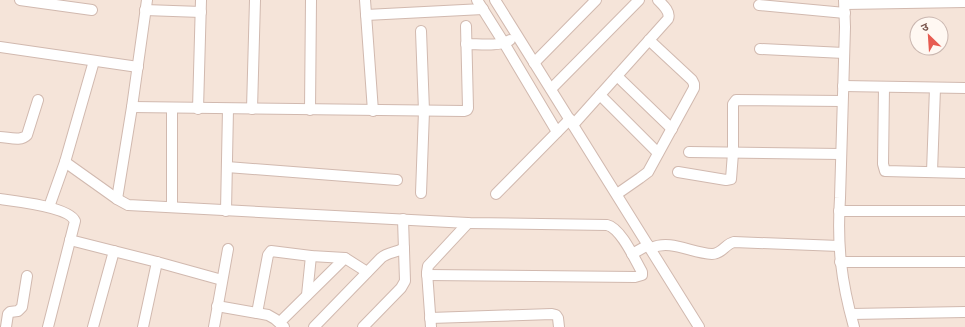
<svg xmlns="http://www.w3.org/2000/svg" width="965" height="327" font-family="'Nunito Sans','Noto Sans Devanagari',sans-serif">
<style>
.residential{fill:#f5e4d9;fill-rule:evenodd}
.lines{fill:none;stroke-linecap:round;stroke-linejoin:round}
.minor-casing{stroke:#d1b9af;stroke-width:12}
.minor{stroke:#fff;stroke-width:10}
</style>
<rect width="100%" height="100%" fill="#fdf3eb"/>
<path class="residential" d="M0,0H965V327H0ZM917,24H941V48H917Z"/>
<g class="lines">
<g class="minor-casing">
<g id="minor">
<path d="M20,0L92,10"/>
<path d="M365,0L373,111"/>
<path d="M477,0L504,43L557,132"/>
<path d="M495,0L699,327"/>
<path d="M844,0L845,27L840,198C837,245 841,281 854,327"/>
<path d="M845,4L965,2"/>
<path d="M759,5L845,13"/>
<path d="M145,10L201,12"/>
<path d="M366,15L483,9"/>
<path d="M421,31L424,111L421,193"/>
<path d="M466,44C480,44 498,47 510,40"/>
<path d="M0,47L138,67"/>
<path d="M760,49L844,53"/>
<path d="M534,63L596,0"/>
<path d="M617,76L672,129"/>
<path d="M843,86L965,88"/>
<path d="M884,87L883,164L885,171L965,173"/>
<path d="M551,89L639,0"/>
<path d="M600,95L658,153"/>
<path d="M132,107L464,111L467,110L468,108L466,26"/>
<path d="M172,109V207"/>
<path d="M198,109L201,0"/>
<path d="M252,109L255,0"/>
<path d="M310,110L311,0"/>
<path d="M573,125L668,19C671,12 663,5 658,0"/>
<path d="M0,137C8,137 21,142 27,135L38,100"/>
<path d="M689,152L841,154"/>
<path d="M65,162L117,199L128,205L468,223L607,225C621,228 635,260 642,272V275L635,277L427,275"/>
<path d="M227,167L397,180"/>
<path d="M678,172L726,180L731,179L733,153V104L736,100L842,101"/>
<path d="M932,172L935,88"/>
<path d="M496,194L570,119"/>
<path d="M617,194L640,178L648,172L694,88V84L692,80L649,40"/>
<path d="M0,199C15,201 69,207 75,221L48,327"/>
<path d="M117,199L132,107L147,0"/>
<path d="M49,207L65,162L94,61"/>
<path d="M226,211L228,109"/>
<path d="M839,211H965"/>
<path d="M70,240L157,262L222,280"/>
<path d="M651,248C671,239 691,253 712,254C722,254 725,244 734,242L839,246"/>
<path d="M632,254L648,245"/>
<path d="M840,262H965"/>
<path d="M307,295L311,256"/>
<path d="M217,306L268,315L275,319L284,327"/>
<path d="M257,313L268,255L271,251L311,256L345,258L367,272"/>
<path d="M851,314L965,312"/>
<path d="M430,318L552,314L556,315L558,318L559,327"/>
<path d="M280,322L345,258"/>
<path d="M6,327L8,314L10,312L18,311L22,307L27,276"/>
<path d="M93,327L114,251"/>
<path d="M143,327L157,262"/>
<path d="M214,327L228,249"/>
<path d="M314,327L381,258C388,252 396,253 404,248"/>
<path d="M363,327L401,288L405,281L403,219"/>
<path d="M431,327L427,272L428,266L468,223"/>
</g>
</g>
<use href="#minor" class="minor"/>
</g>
<g transform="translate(929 36) rotate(335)"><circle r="19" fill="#fff8f2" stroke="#cab7b0"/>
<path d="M0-3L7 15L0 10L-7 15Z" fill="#e75b50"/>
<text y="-6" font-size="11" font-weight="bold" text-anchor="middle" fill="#7a564d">उ</text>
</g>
</svg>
